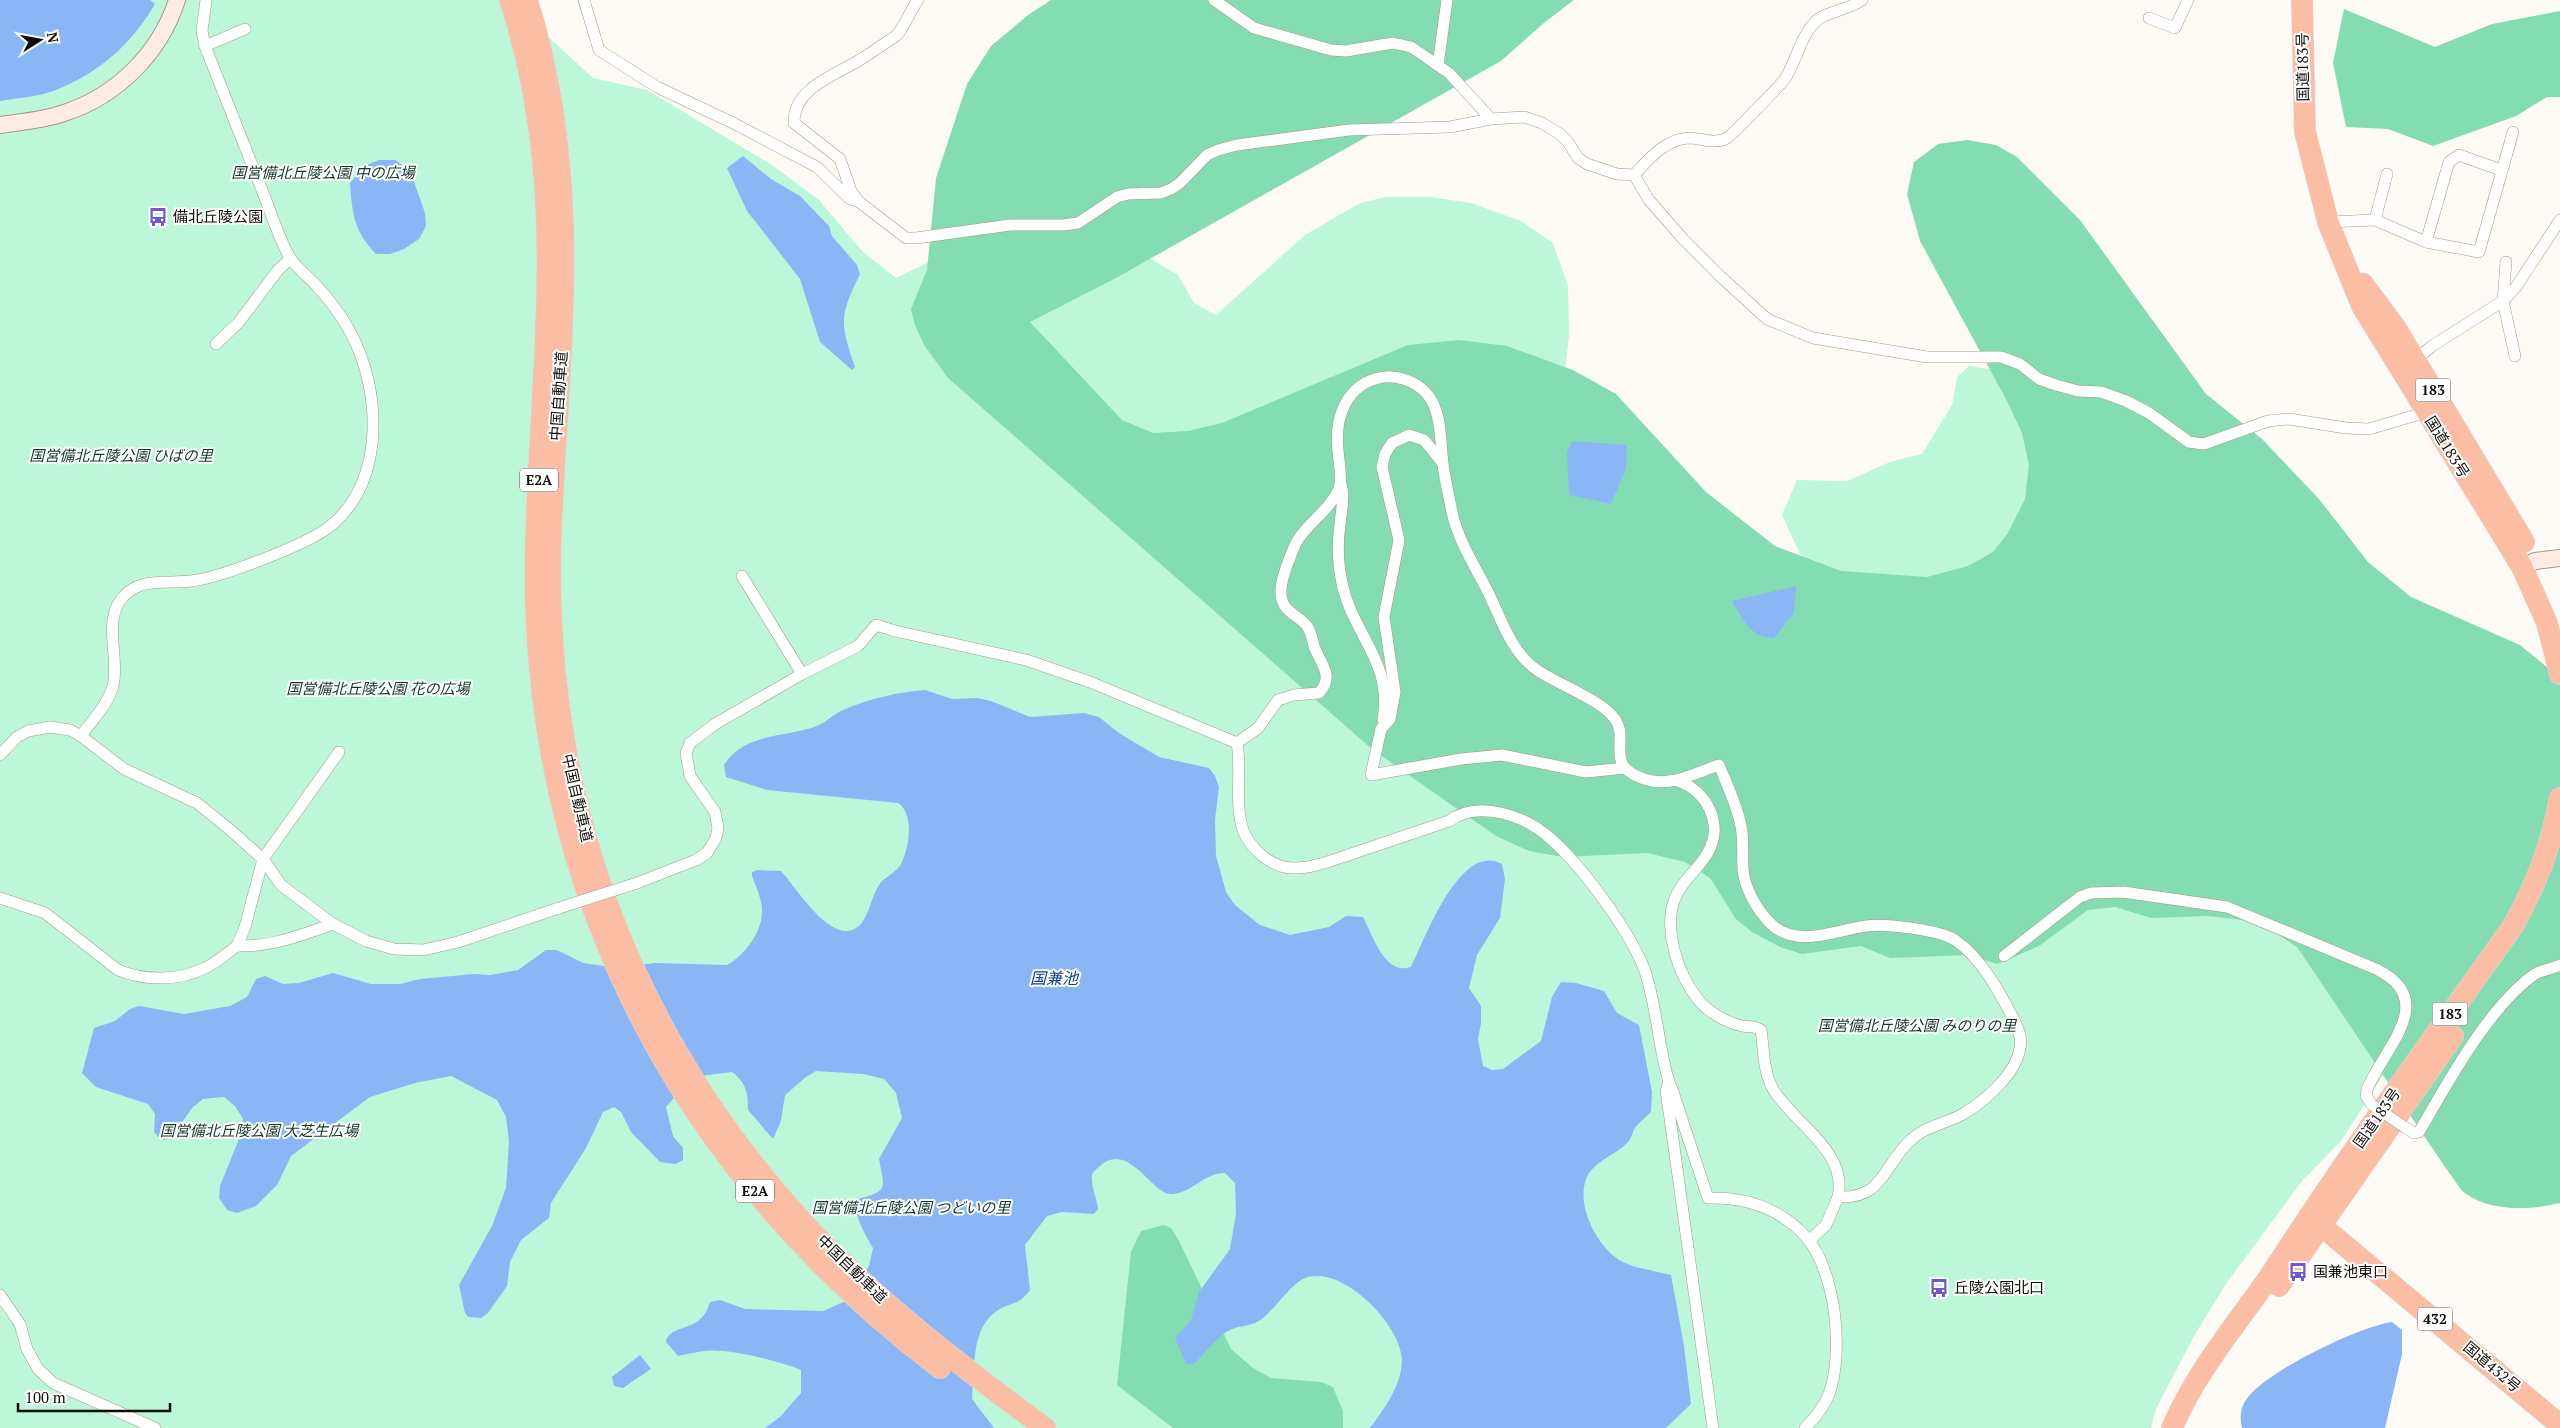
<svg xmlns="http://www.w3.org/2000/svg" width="2560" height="1428" font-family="'PT Serif','Noto Sans JP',serif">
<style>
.green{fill:#bdf7da}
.forest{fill:#84dcb3}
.water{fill:#8bb6f6}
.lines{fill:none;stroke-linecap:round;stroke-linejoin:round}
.street-casing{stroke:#a69887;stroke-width:12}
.secondary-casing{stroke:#a69887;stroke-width:18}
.highway-casing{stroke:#d9d8d7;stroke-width:22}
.street{stroke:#fff;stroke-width:11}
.secondary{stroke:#feece4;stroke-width:16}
.highway{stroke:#fbbea4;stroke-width:21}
.street-bridge-casing{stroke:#a69887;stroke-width:12;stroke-linecap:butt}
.street-bridge{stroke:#fff;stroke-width:11}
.labels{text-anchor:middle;stroke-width:4;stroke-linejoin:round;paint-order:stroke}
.shield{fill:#fff;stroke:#585551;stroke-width:1}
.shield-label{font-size:14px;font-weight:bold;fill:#100c06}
.street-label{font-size:15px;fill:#100c06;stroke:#fff}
.park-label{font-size:15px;font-style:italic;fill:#103727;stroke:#fff}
.poi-label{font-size:15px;fill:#100c06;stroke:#fff;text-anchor:start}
.water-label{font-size:16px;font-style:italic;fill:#0f448d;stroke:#fff}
</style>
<rect width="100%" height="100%" fill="#fefbf7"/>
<path class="green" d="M0,0H508L593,78L647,90L772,165L819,200L862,251L896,278L960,247L1134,249L1178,275L1194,303L1216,315L1305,235L1360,203L1386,197H1430L1471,203L1521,221L1553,243L1568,286L1569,335L1552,494L1801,556L1782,515L1797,480L1847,481L1890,462L1922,454L1952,405L1957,377L1969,366L2021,374L2445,979L2341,1141L2302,1181L2226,1284L2194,1336L2156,1409L2151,1428H0Z"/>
<g class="forest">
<path d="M1051,0H1574L1545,22L1501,61L1116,278L1030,322L1122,420L1153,433L1188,431L1222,423L1408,345L1459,340L1507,346L1573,370L1616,394L1706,492L1775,546L1841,571L1927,577L1968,566L1993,552L2008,533L2025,499L2029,465L2022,433L2007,401L1920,241L1907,194L1914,162L1938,144L1967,140L1996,145L2017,157L2080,220L2206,394L2262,439L2319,499L2368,562L2411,597L2520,645L2554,673L2560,684V1203C2531,1210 2492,1212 2466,1194C2459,1189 2453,1177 2447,1170L2297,947L2259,922L2208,916L2151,918L2115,907L2088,910L2039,946L1997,964L1970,955L1890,958L1861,946L1802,954L1780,947L1752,932L1736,919L1710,878L1685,862L1647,853L1563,857L1529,851L1496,836L1373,750L948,378L924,345L915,325L911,309L927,270L936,178L967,84L991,46L1028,15Z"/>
<path d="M2344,9L2435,47L2492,24L2560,11V97H2547L2516,116L2433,146L2388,129L2346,127L2333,63Z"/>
<path d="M1164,1225L1171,1228L1179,1241L1231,1349L1253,1368L1271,1378L1321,1382L1333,1387L1343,1411V1428H1173L1117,1385L1131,1252L1141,1231Z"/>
</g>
<g class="water">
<path d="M0,0H150L155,4C131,45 98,74 53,91C37,97 17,98 0,101Z"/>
<path d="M743,156L771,179L800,196L829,226L832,236L857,265L860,274C839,317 840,323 855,367L852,370L820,342L800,279L747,211L727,168Z"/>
<path d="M379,160H396L411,173L425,213L426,226L419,239L404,249L390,254H376C354,232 352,213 350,183L364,166Z"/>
<path d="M1572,441L1627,445L1626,469L1611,504L1569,495L1567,453Z"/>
<path d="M1796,586L1794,613L1774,638C1751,639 1742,618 1732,601Z"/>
<path d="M925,690L952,699L977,698L991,701L1030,717L1084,713L1099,717L1119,733L1159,757L1209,768L1215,776L1219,787L1215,820L1216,856L1226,892L1235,905L1260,925L1290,935L1329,927L1346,916L1363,917C1373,936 1385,976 1411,967C1424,941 1460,841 1502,864L1505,879L1500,918L1477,955L1469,988L1481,1006V1023L1478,1039L1483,1066L1492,1070L1503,1069L1541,1041L1552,997L1561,982L1576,983L1604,991L1617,1013L1639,1025L1652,1092L1651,1112C1646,1117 1639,1122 1635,1128C1632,1132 1632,1138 1628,1142C1617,1154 1599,1159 1589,1173C1572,1200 1597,1249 1623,1262C1637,1269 1656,1271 1671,1275L1684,1346L1691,1404L1666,1428H1370C1384,1409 1402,1385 1402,1360C1401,1324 1340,1262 1303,1279C1289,1286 1273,1312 1259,1321C1250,1326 1238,1326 1230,1330C1217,1336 1204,1354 1194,1364H1186L1175,1338L1191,1320L1199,1292L1230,1249L1236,1214L1235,1183L1225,1173C1204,1173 1193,1192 1173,1194C1152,1197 1129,1138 1099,1167C1095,1170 1091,1173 1092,1179C1092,1189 1097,1199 1098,1209L1094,1214L1062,1212L1047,1216L1025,1245L1030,1290C1017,1307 1013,1301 998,1310C970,1328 975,1370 972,1399L994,1428H765L780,1417L801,1393V1370C780,1361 727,1348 705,1351C696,1352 687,1354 678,1356L666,1342C670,1322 701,1335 710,1302L720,1300L745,1309L823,1311L846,1301L869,1266L873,1248C865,1234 852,1214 858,1199C890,1191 884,1187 879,1159L902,1118L896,1093L884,1079L863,1074L816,1071L806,1077L785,1095L781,1121L773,1139L748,1110C748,1092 746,1083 732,1072L692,1077L666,1107L673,1136L683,1148V1160L676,1164L660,1162L631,1132L621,1112L614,1107L603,1112L586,1148L551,1203L549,1218L521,1240L510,1262L507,1286L488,1313L481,1318L468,1317L465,1313L459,1285L492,1226L506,1188L509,1142L506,1117L497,1100L451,1076L415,1083L370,1097L291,1156L277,1185L256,1206L237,1213L227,1210L219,1198L220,1186L239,1139L243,1119L235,1106L224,1097L203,1099L192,1108L171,1138L164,1140L158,1137L154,1132L155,1114L148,1104L96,1087L82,1073L94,1028L115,1021L130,1009L139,1006L184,1014L230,1006L247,997L256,979L265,976L283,984L299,983L333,973L371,984H400L420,979L474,974L490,975L518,970L546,950H557L583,963L618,968L655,963L727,965C744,956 761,933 762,914C763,901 756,887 752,876V872L758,870L781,871C796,888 821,928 844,931C868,933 869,899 879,885C884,877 896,873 901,864C909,848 915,814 898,803L767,790L726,777L724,765C745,732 785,738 817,726C826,722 834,714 843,710C869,699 897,692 925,690Z"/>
<path d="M2392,1322L2402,1330V1354L2385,1428H2242C2239,1416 2241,1405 2249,1396C2272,1369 2358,1327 2392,1322Z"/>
<path d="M640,1355L651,1369L623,1388L614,1386L612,1377Z"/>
</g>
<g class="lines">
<g class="street-casing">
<g id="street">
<path d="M584,0L599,50L657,87L733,123L817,167L850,199L858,201L851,191L840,159L794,123C793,89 833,76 858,61C871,53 884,44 897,35C906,24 910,11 918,0"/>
<path d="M1214,0L1254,28L1331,50L1346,51L1393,43L1411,47L1449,73L1491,119"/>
<path d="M2149,18L2175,28L2188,0"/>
<path d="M205,46L245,29"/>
<path d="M1438,65L1447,0"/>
<path d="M1634,175L1649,200L1684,240L1720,276L1767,319L1813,338L1927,357H2001L2020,364L2039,379L2056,385L2078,391L2101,392L2126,401L2149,413L2189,442L2204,444L2268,421L2289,419L2346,428L2369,429L2430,411"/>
<path d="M858,201L906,238H916L1010,225H1063L1078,223L1117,197L1128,194L1161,193L1171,189L1180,183L1207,155L1218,150L1237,145L1349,130L1450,127L1491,119L1524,117L1542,123L1560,134L1568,142L1578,158L1587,164L1617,174L1634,175C1649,159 1665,139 1689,138C1701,138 1715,145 1727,138C1731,136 1781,84 1785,79C1797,60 1799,39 1815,22C1824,12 1849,10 1862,0"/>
<path d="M2375,220L2387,174"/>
<path d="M2328,222L2375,220L2426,242L2479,252L2513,132"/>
<path d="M2426,242L2449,162L2459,155L2501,170"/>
<path d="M2506,262L2503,301L2515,356"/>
<path d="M216,344L239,322L278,270L290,259"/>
<path d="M2415,360L2432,346L2503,301L2516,287L2560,220"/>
<path d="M1442,462L1424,440L1409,435L1392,443L1385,454L1382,467L1399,540L1384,617L1395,692L1390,719L1381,729L1371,775L1461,759L1502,755L1586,772L1625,768"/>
<path d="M1341,484C1345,498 1341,511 1340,525C1337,545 1338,564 1342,583C1353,636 1393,660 1383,720"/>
<path d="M742,576L802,674"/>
<path d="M81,736C92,720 108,705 113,686C120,658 102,620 123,597C140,577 167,584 191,581C220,578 289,550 315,536C388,497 384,390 348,328C339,312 327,297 315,284C307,276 296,267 290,258C278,237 271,212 262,190C243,142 224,94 205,46L202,31L206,0"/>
<path d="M1237,743L1258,728L1278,700L1294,695L1319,693C1334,677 1322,665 1315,649C1312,641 1312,633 1307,626C1297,614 1282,612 1281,594C1280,584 1284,574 1287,565C1291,556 1293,547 1299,538C1311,521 1330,509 1339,489C1342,480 1340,470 1339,460C1336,438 1336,418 1348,399C1353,392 1358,387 1365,383C1377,377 1391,375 1403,379C1444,391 1439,431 1443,464C1445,480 1449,497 1452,512C1458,540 1473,563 1486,588C1500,615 1510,652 1537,670C1557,684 1602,700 1615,719C1630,741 1603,765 1644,779C1671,788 1694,773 1719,765C1727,785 1737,805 1741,826C1744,840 1742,853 1743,868C1744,888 1757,910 1771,924C1797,949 1836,930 1866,926C1884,923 1940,930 1955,940C1982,958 2001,995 2015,1022C2019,1031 2022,1039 2020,1048C2016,1074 1985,1101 1963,1114C1947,1123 1926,1126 1912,1139C1883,1164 1885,1199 1838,1197L1826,1225L1809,1241"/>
<path d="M1237,743C1242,771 1234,802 1243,830C1250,849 1271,867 1292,868C1311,869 1333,860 1351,854C1384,843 1416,832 1449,821C1479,799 1525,816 1550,838C1582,866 1630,931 1645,971C1657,1007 1658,1046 1669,1082L1666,1091L1670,1118L1713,1428"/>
<path d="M0,755L17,737L28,731L50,727L70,730L81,736L124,769L197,803L228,828L263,859L281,885L333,924L366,941L394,949L423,950L458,942L559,908"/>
<path d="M1678,781C1707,791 1725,825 1707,854C1697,871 1681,881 1674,901C1664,931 1678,974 1697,998C1707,1012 1726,1022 1742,1026C1748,1027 1756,1026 1761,1030C1764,1050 1763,1071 1773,1089C1794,1124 1848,1151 1838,1197"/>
<path d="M637,883L696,860L707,853L716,838L718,828L715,812L690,776L686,753L690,743L715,724L802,674L858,646L876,625L895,631L1026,660L1090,682L1237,743"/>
<path d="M0,898L45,913L118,970C145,981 179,981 205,968C216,963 227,953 237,946"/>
<path d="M333,924C301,935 272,947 237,946L245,927L263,859L339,752"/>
<path d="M2004,956L2080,897L2091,893L2123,892L2227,907L2376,969C2440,1000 2384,1048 2367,1089L2366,1096L2372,1105"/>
<path d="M1671,1086L1708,1198C1746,1197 1780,1208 1806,1237C1836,1271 1844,1353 1829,1394C1824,1407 1815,1418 1805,1428"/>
<path d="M2406,1128L2414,1133L2419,1132C2447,1084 2489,1006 2535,974C2542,970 2552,969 2560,965"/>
<path d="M0,1295L20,1324L27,1349L38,1369L53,1383L155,1428"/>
</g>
</g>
<g class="secondary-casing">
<g id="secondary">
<path d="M0,125C21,122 44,120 64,113C117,96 160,53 177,0"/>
<path d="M2522,567L2535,561L2560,558"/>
</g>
</g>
<g class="highway-casing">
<g id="highway">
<path d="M510,0C570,184 541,352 536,540C526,877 672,1164 940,1368"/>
<path d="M527,0C584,180 559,345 551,529C541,791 624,1024 799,1218C872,1298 958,1364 1045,1428"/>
<path d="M2302,0L2305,132L2328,222L2362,306L2522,567L2547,623L2560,674"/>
<path d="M2363,284L2395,327L2524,542"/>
<path d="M2312,1218L2560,1425"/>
<path d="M2279,1286L2453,1036"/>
<path d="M2172,1428C2197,1369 2239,1322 2274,1270C2350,1152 2432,1040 2513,926C2537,883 2551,846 2560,798"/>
</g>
</g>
<use href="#street" class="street"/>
<use href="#secondary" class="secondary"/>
<use href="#highway" class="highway"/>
<g class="street-bridge-casing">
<g id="street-bridge">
<path d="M559,908L637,883"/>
<path d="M2372,1105L2406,1128"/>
</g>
</g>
<use href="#street-bridge" class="street-bridge"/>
</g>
<defs>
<g id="bus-bare" transform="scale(1.5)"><path d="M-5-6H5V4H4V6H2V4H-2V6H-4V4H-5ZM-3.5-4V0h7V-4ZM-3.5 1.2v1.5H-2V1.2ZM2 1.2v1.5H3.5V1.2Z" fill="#7056d0" stroke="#fff" stroke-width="2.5" paint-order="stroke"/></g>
</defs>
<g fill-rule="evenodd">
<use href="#bus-bare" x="158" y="217"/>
<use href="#bus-bare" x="2298" y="1272"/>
<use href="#bus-bare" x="1939" y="1288"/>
</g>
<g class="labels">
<g class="shield">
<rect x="2415.5" y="378.5" width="35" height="23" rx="4"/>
<rect x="520" y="468.5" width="38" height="23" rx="4"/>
<rect x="2432.5" y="1002.5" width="35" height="23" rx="4"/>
<rect x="736" y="1179.5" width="38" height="23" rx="4"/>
<rect x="2417.5" y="1307.5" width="35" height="23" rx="4"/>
</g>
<g class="shield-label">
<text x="2433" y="395">183</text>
<text x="539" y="485">E2A</text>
<text x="2450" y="1019">183</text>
<text x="755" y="1196">E2A</text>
<text x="2435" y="1324">432</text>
</g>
<g class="street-label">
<text transform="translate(2303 67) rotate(-91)" y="5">国道183号</text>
<text transform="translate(559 396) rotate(-86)" y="5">中国自動車道</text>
<text transform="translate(2447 447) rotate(58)" y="5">国道183号</text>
<text transform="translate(577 798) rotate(77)" y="5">中国自動車道</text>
<text transform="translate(2377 1118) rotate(-55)" y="5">国道183号</text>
<text transform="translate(852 1269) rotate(44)" y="5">中国自動車道</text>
<text transform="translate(2492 1367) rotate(40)" y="5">国道432号</text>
</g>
<g class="park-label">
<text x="323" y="178">国営備北丘陵公園 中の広場</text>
<text x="121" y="461">国営備北丘陵公園 ひばの里</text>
<text x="378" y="694">国営備北丘陵公園 花の広場</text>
<text x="1917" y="1031">国営備北丘陵公園 みのりの里</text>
<text x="259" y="1136">国営備北丘陵公園 大芝生広場</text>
<text x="911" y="1213">国営備北丘陵公園 つどいの里</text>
</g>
<g class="poi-label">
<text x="173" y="222">備北丘陵公園</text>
<text x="2313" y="1277">国兼池東口</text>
<text x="1954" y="1293">丘陵公園北口</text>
</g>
<g class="water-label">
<text x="1054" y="984">国兼池</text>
</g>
</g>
<g transform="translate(40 40) rotate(79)" stroke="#ffffff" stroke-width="4" paint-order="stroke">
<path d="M0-4L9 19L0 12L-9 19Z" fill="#100c06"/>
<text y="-8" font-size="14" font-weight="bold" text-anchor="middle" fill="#100c06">N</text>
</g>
<path d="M18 1403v8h152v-8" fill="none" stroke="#100c06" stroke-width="2.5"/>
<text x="25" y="1403" font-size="15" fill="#100c06" stroke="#ffffff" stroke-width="4" paint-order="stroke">100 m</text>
</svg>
